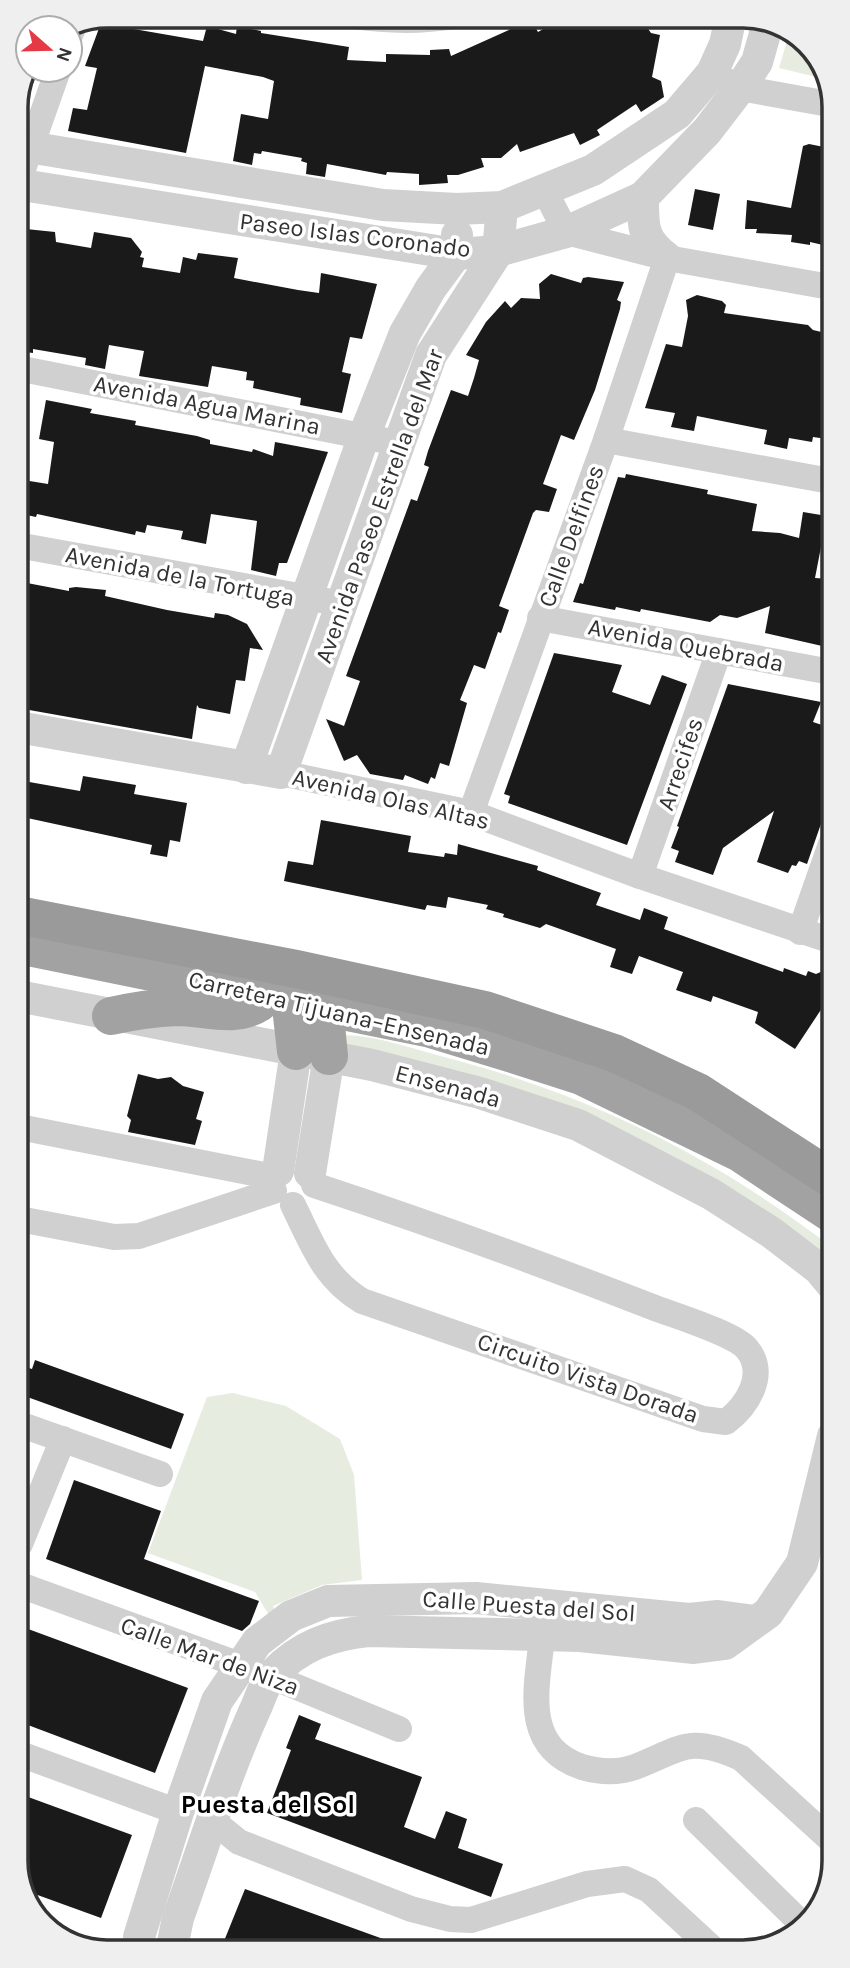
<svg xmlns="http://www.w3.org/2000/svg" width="850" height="1968" font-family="Karla,sans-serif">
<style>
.green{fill:#e6ecdf}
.building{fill:#1a1a1a}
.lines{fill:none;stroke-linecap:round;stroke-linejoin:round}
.minor{stroke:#d0d0d0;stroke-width:26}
.tertiary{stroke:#d0d0d0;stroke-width:32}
.trunk{stroke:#a2a2a2;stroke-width:38}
.motorway{stroke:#9a9a9a;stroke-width:38}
.labels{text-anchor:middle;stroke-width:7;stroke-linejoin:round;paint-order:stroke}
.street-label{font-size:24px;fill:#333;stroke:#fff}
.neighbourhood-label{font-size:26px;font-weight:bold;fill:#000;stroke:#fff}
.rim{fill:none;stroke:#333;stroke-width:3.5}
</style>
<rect width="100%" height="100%" fill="#fff"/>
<g class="green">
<path d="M790,31L799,35L829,80L779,68Z"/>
<path d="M346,1035C378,1036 413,1049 444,1057C590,1095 713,1156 833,1248V1270L748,1208L335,1041Z"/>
<path d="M233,1393L286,1406L340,1439L354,1475L362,1580L322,1585L273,1606L279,1620H272L255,1592L148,1553L207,1397Z"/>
<path d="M833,1543V1590L822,1580Z"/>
</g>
<g class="building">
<path d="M113,16H146L128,28L203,41L207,26L236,34L237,26L261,31V33L349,47L347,60L386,62V54L430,55V50L449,49L451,56L531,20L538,32L566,16H639L651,33L660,35L652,77L661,81L664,97L641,112L636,104L597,130L600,135L580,145L574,133L520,152L517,144L501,158H481L484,167L458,175H447L448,183L419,185V174L387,172L386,175L327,164L325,177L306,174L307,163L301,161L302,158L262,151L261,154L254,153L252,165L233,161L241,114L268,119L274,81L263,77L205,66L186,153L68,131L73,108L87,110L97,68L85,66L101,23Z"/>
<path d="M809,144L829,148L830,174L824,207L829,208L826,221L830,222V240L824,239L823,245L810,242V245L791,242L792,235L756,233L757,229H745L747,200L791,208L803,146Z"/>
<path d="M695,189L720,194L713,230L688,225Z"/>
<path d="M26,229L55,232L56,242L91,248L94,232L131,238L142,252L140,257L144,258L142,267L180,273L183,257L196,260L198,253L238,258L234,278L298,290L319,293L321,273L377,284L362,339L350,337L342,372L351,374L342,413L300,405L301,398L253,388L254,381L246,380L247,372L230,369L212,366L208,387L139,376L144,351L109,345L105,369L85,365L86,358L33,349V353L17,351L16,256Z"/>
<path d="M551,274L581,283L583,278L588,277L624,282L617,300L621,302L620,309L595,390L574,440L561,435L543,484L557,489L549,512L536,510L533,513L499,606L509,610L501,633L498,632L485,669L474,665L460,700L467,703L449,766L440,763L435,779L431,777L428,784L405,775L403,780L370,774L357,755L344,761L326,719L344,726L360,681L346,676L411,499L417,501L429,467L424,465L428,451L451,390L468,396L474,378L479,360L466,355L486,322L505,301L511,308L521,298L540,299L539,284Z"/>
<path d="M697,295L722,301L726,305L724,313L808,325L813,330L830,334V432L827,439L813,437L812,442L789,438L787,449L764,444L767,430L697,416L694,431L671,427L675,413L645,408L666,344L682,347L688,316L686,300Z"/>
<path d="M46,400L92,409L90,413L136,421L135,425L197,436L210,440V444L252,452L253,449L273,456L275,442L328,452L287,563H279L276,576L251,570L257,521L211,514L206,544L181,539L183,531L147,525L145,533L136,531L135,535L37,514L36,517L17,513V479L48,484L54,442L39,439Z"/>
<path d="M626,474L708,490L707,494L757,504L752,531L780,533L799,538L803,512L827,516L815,578L831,579V648L765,633L770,606L737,618L720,615L710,622L641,609L640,612L616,607L615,610L573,602L580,583L583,584L618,477L625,478Z"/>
<path d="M27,583L69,591V588L76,587L106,590L105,596L167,610L214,618L215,613L228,615L247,624L263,650L250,648L245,681L236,680L230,714L199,708L197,705L192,739L18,708L17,591L25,592Z"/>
<path d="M554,653L622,665L612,692L650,705L662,675L687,684L627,845L508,803L510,796L504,794Z"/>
<path d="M728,684L821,702L813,722L831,728V795L807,864L799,861L796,866L792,865L788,873L757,862L774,811L723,848L713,875L675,862L679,851L671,848L679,827L677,826Z"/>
<path d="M83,776L136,785L134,794L187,803L180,842L170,840L167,857L150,854L152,845L18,816V780L80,791Z"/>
<path d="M321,820L411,836L408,852L444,857L445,853L457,855L458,844L538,866L537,870L601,893L596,905L640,920L644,908L668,917L664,929L783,972L784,968L806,976L808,971L816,974L823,971L824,976L832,979V993L795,1049L755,1023L758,1012L713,996L711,1002L676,990L683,972L639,956L632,974L610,967L616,949L546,924L540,928L503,917L504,914L486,909L488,905L448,897L446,908L427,905L425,910L284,881L288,861L313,865Z"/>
<path d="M138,1074L158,1079L171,1077L183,1086L204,1092L196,1119L202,1121L195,1145L128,1132L131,1120L127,1116Z"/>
<path d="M35,1360L184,1414L171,1449L19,1394V1365L32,1369Z"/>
<path d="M74,1480L161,1511L144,1559L259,1601L250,1624L242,1631L46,1559Z"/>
<path d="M20,1626L188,1688L155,1773L20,1722Z"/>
<path d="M299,1715L321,1724L315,1739L422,1777L404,1827L435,1839L446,1811L467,1819L458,1848L503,1864L491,1897L267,1813L291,1750L286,1748Z"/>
<path d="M20,1794L132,1835L101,1918L21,1889Z"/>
<path d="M245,1889L408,1948L407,1950L220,1951Z"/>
</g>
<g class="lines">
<g class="minor">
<path d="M352,16C387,21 419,22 455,16"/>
<path d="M70,35L72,31"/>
<path d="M723,79L740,88L829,104"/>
<path d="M16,189L58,70"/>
<path d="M545,191L566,232L667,258L830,287"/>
<path d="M17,368L397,443"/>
<path d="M606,440L830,481"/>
<path d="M17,545L343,604"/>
<path d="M540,618L831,672"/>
<path d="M281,773L471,813L640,876L832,941"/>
<path d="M471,813L606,440L667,258"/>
<path d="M640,876L719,651"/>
<path d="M800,932L831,844"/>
<path d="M19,1127L274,1177"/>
<path d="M293,1205C313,1245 323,1277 362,1301L703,1419L726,1422C747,1406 768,1374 747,1349C735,1334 676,1316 655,1308C542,1264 429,1223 314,1185"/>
<path d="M19,1219L114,1237L139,1236L274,1191"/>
<path d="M19,1424L160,1474"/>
<path d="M20,1544L63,1439"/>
<path d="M20,1585L270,1676L399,1729"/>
<path d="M542,1637C537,1688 521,1746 582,1767C599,1772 618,1773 635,1767C683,1748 689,1735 741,1758L834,1843"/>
<path d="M20,1754L178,1812"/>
<path d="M696,1820L803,1925"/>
<path d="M213,1821L239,1842L411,1909L450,1919L471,1920L587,1884L625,1879L649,1890L712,1948"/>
</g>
<g class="tertiary">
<path d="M16,145L383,205L457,209L502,207L593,170L677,114L712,73L725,44L731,16"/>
<path d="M16,184L456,254L498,251L566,232L643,197L707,131L740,88L757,62L768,23"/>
<path d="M643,197C643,227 642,239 667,258"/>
<path d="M18,727L281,773L431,355L498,251L502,207"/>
<path d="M246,768L364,436L405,333L431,288L456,254L457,235"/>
<path d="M18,996L372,1065L480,1093L578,1125L711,1194L772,1233L819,1269L833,1286"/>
<path d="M278,1171L296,1051"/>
<path d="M310,1173L329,1056"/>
<path d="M139,1937L178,1812L217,1701L257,1642L291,1616L328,1601L476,1598L689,1619L718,1616L755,1621"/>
<path d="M172,1947L178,1918C203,1849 224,1779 254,1712C260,1700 264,1683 273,1674C300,1646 330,1635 368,1631L580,1636L694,1648L725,1644L768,1613L802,1563L833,1436"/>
</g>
<g class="trunk">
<path d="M18,945L431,1029L516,1055L581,1076L740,1153L832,1214"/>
<path d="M290,998L296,1051"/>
<path d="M324,1005L329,1056"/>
<path d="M111,1016C133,1011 154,1008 177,1007C206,1007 234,1019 259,1003"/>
</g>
<path class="motorway" d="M18,915L296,969L485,1010L614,1053L698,1092L832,1179"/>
</g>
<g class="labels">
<g class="street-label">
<text transform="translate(355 235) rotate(7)" y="8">Paseo Islas Coronado</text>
<text transform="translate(207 405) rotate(11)" y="8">Avenida Agua Marina</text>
<text transform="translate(379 506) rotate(-70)" y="8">Avenida Paseo Estrella del Mar</text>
<text transform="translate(571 536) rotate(-70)" y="8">Calle Delfines</text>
<text transform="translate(180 576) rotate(11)" y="8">Avenida de la Tortuga</text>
<text transform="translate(686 645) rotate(11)" y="8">Avenida Quebrada</text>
<text transform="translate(680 764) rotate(-71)" y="8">Arrecifes</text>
<text transform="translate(391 799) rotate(13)" y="8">Avenida Olas Altas</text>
<text transform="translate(339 1013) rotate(13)" y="8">Carretera Tijuana–Ensenada</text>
<text transform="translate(448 1086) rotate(15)" y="8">Ensenada</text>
<text transform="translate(588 1378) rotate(19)" y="8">Circuito Vista Dorada</text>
<text transform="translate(529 1606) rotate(4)" y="8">Calle Puesta del Sol</text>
<text transform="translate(210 1656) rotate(20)" y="8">Calle Mar de Niza</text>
</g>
<g class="neighbourhood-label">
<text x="268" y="1813">Puesta del Sol</text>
</g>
</g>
<path d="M0 0H850V1968H0ZM107 28H743A79 79 0 0 1 822 107V1861A79 79 0 0 1 743 1940H107A79 79 0 0 1 28 1861V107A79 79 0 0 1 107 28Z" fill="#efefef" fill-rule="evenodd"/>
<path class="rim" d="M107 28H743A79 79 0 0 1 822 107V1861A79 79 0 0 1 743 1940H107A79 79 0 0 1 28 1861V107A79 79 0 0 1 107 28Z"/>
<g transform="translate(49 49) rotate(110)"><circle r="33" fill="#ffffff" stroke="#adadad" stroke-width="2"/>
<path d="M0-5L12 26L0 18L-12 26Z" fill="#e63946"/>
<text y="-10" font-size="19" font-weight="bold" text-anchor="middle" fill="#333333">N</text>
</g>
</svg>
